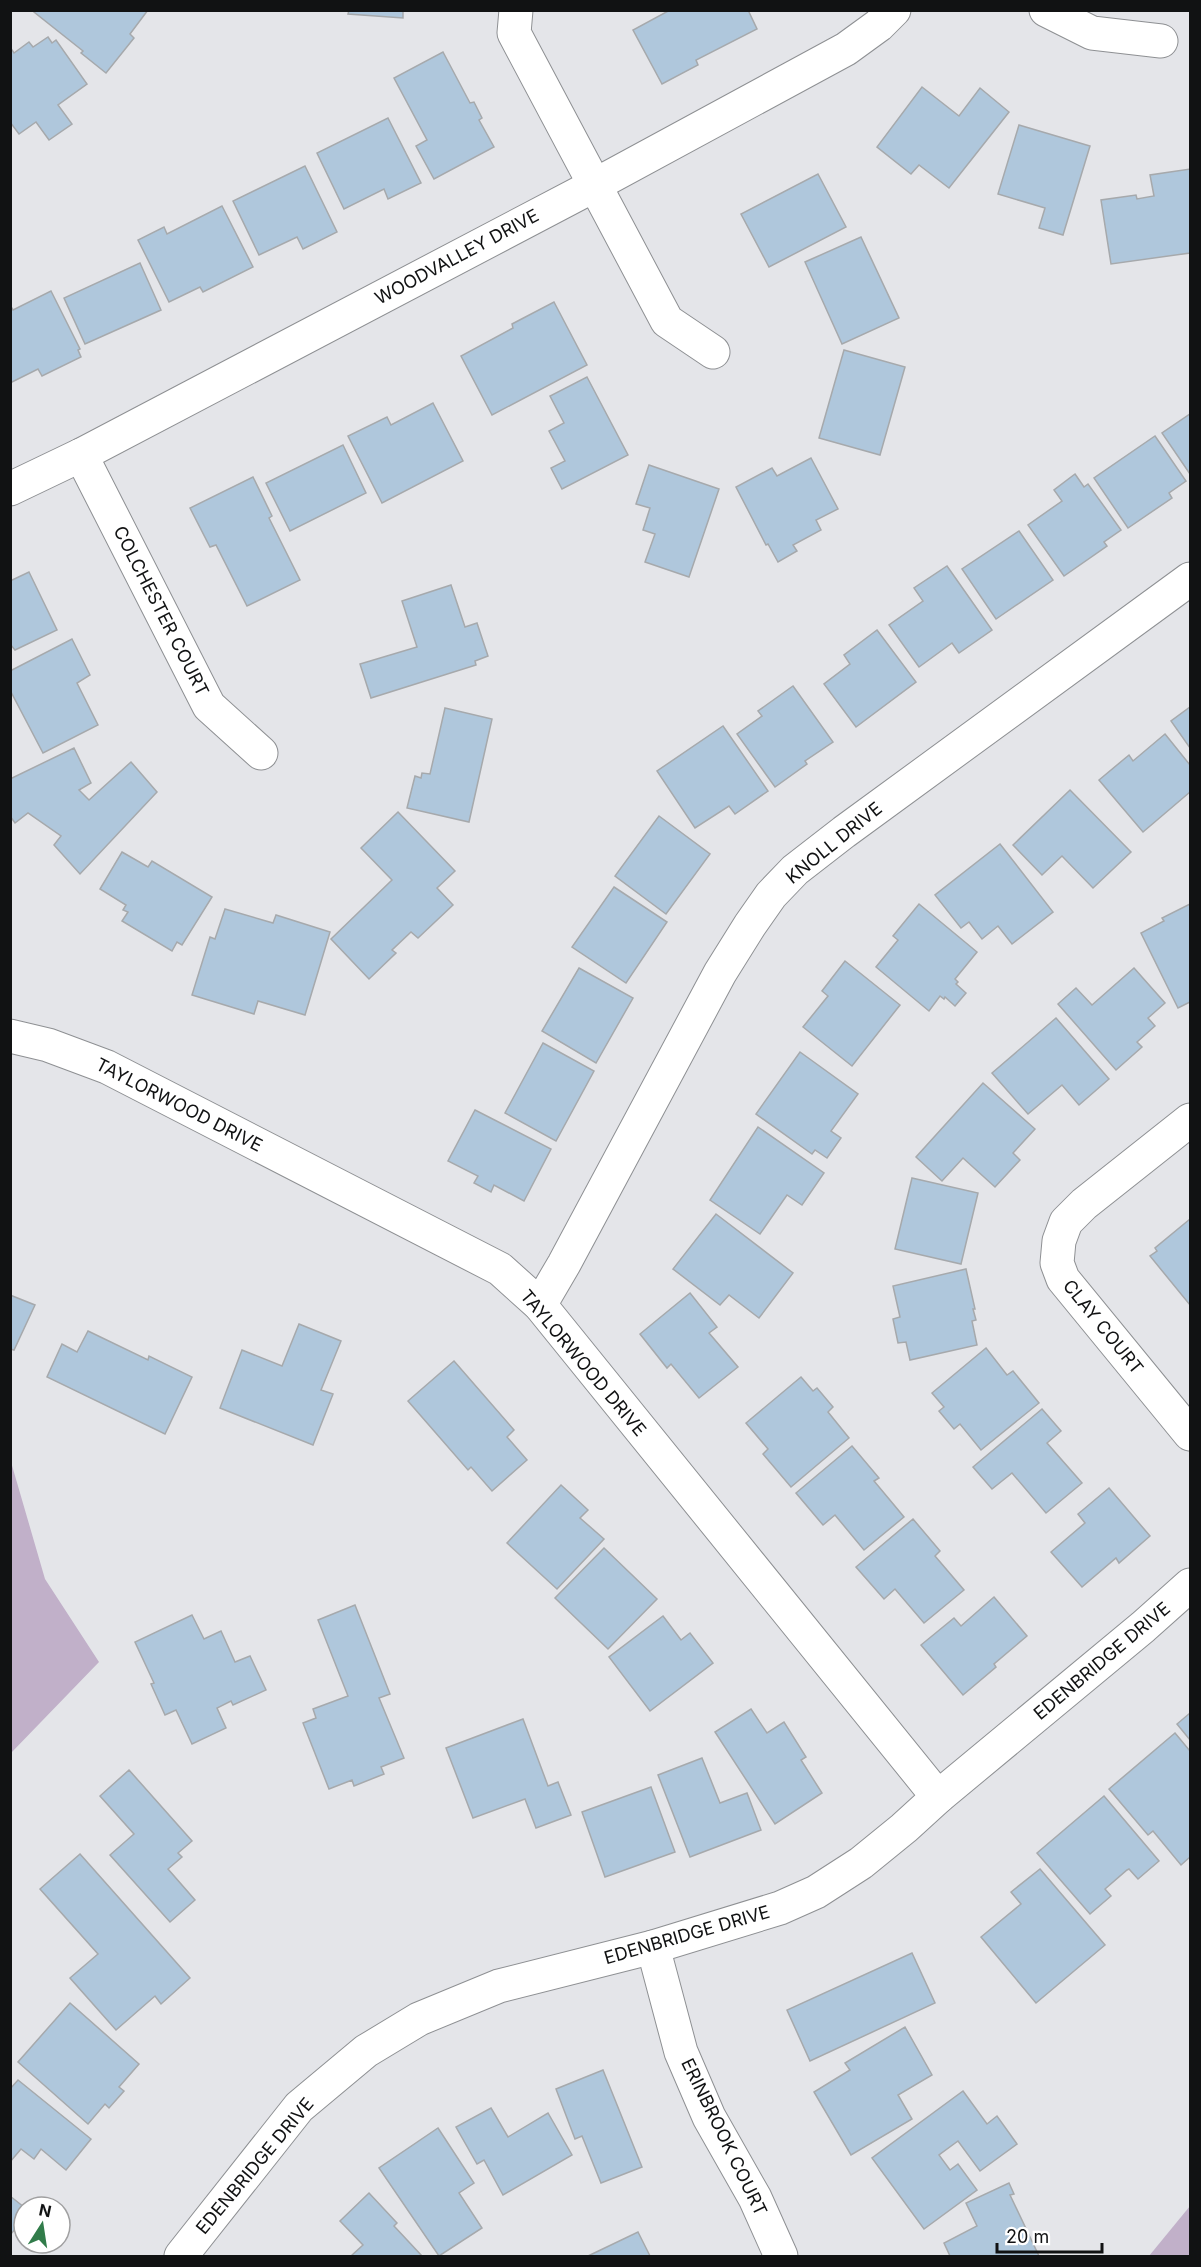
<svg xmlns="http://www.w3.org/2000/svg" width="1201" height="2267" font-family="Inter,sans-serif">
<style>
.forest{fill:#c1b0c9}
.building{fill:#afc7dc;stroke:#a6a9ac;stroke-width:1.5}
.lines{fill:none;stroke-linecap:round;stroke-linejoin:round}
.street-casing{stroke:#8e9093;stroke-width:35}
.street{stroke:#fff;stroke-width:33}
.labels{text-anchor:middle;stroke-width:6;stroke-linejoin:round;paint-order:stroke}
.street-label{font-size:18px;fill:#111213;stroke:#fff}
</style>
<rect width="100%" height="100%" fill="#e4e5e9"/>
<g class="forest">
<path d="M11,1462L45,1579L99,1662L11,1753Z"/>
<path d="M1190,2206V2256H1149Z"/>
</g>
<g class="building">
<path d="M35,10H148L130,34L134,38L106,73L81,53L83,51L34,12Z"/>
<path d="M349,10H403V18L348,14Z"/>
<path d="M670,10H748L757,29L696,60L698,65L662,84L633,30Z"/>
<path d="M48,37L52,43L56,40L87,84L58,105L72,124L49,140L36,122L19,134L10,122V47L14,53L29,42L33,47Z"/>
<path d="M443,52L470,103L474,102L482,118L479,120L494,147L434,179L416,146L427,140L394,78Z"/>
<path d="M922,87L959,116L980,88L1009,112L949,188L919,165L911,174L877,147Z"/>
<path d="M388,118L421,183L388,199L384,189L344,209L317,153Z"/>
<path d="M1019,125L1090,146L1063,235L1039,228L1045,208L998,194Z"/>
<path d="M305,166L337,232L303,249L297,237L259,255L233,201Z"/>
<path d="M1190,169V253L1111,264L1101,200L1136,195L1137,199L1154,196L1150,175Z"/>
<path d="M818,174L846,227L769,267L741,214Z"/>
<path d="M222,206L253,267L203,292L200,287L169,302L138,240L164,227L167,234Z"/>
<path d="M861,237L899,318L842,344L805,262Z"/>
<path d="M140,263L161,310L85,344L64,298Z"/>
<path d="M51,291L80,349L78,350L81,357L42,376L38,369L10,383V305L13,310Z"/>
<path d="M554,302L587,365L492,415L461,356L513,328L512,324Z"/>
<path d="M844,350L905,367L880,455L819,438Z"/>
<path d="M587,377L628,455L562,489L551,468L565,461L549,431L564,423L550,396Z"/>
<path d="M433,403L463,461L382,503L348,436L387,417L391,425Z"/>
<path d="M1190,414V474L1162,433Z"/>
<path d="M1155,436L1186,481L1169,493L1172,498L1128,528L1094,478Z"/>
<path d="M343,445L366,493L290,531L266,483Z"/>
<path d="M811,458L838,509L816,520L821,530L793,545L797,551L778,562L768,544L766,545L736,487L772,468L777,476Z"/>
<path d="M649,465L719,489L689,577L645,562L655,534L643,530L650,508L636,504Z"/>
<path d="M1075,474L1084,487L1088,484L1121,530L1104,542L1107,546L1064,576L1028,525L1062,501L1054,490Z"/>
<path d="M253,477L272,516L269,518L300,580L247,606L216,545L210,547L190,508Z"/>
<path d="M1019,531L1053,580L996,619L962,569Z"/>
<path d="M947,566L992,630L959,653L952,643L919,667L889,625L923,601L914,588Z"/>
<path d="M29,572L57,630L15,650L10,644V581Z"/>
<path d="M451,585L465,627L477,623L488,656L475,661L476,665L371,698L360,664L417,647L402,601Z"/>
<path d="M877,630L916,682L856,727L824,684L850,664L844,655Z"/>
<path d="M72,639L90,675L77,683L98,725L43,753L10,690V671Z"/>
<path d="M793,686L833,742L805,761L807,764L775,787L737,734L762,716L758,711Z"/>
<path d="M1190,707V748L1171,721Z"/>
<path d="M445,708L492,719L469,822L407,808L415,776L421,778L422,773L430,774Z"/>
<path d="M723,726L768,791L735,814L729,806L695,828L657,771Z"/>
<path d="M1165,734L1190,765V792L1143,832L1099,780L1129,755L1133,761Z"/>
<path d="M74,748L91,783L79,790L89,800L131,762L157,792L80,874L54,845L61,836L28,813L15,823L10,816V779Z"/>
<path d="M1070,790L1131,852L1093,888L1062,856L1042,875L1013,845Z"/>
<path d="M398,812L455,871L437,888L453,905L418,938L411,932L392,950L396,953L369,979L331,939L392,880L361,848Z"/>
<path d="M659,816L710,854L666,914L615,876Z"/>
<path d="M1000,844L1053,912L1012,944L998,926L982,939L969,922L961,928L935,895Z"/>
<path d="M122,852L148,867L152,861L212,897L182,945L177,942L172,951L122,921L128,912L123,910L126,905L100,889Z"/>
<path d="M614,887L667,922L626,983L572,947Z"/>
<path d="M919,904L977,952L955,979L958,982L956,984L966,993L955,1006L945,997L944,999L940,996L929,1011L876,967L898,940L893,936Z"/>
<path d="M1190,904V1002L1178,1008L1141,933L1164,921L1162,918Z"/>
<path d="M225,909L273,923L276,915L330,932L305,1015L258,1001L254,1014L192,995L210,937L215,939Z"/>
<path d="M845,961L900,1005L852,1066L803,1027L828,996L822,991Z"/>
<path d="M579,968L633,998L596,1063L542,1031Z"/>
<path d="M1134,968L1165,1003L1148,1018L1155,1026L1137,1042L1142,1047L1116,1070L1058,1004L1076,988L1092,1005Z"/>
<path d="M1056,1018L1109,1079L1079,1105L1062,1085L1028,1114L992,1073Z"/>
<path d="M543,1043L594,1071L556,1141L505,1113Z"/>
<path d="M800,1052L858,1094L831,1131L841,1138L827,1158L815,1150L812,1154L756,1114Z"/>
<path d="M983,1083L1035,1129L1013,1153L1020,1160L995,1187L963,1158L942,1181L916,1157Z"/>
<path d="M475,1110L551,1149L524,1201L494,1185L491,1192L474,1183L478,1176L448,1161Z"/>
<path d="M758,1127L824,1173L802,1205L787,1195L760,1234L710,1200Z"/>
<path d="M912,1178L978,1193L961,1264L895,1249Z"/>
<path d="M716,1214L793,1273L759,1318L729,1295L720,1305L673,1269Z"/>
<path d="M1190,1219V1305L1150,1256L1157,1251L1155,1248Z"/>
<path d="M966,1269L975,1309H973L976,1320L972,1321L977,1345L910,1360L906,1342L898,1343L893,1319L900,1317L893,1286Z"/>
<path d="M690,1293L717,1327L709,1333L738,1367L699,1398L671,1364L667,1368L640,1334Z"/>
<path d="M10,1295L35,1305L14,1350L10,1349Z"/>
<path d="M299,1324L341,1341L321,1390L333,1394L313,1445L220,1408L242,1350L282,1366Z"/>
<path d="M88,1331L148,1360L149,1356L192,1377L165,1434L47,1377L62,1344L77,1352Z"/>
<path d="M986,1348L1007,1375L1013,1371L1039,1403L981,1450L960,1424L954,1429L939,1411L944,1407L932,1393Z"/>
<path d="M454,1361L514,1430L507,1437L527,1460L492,1491L471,1467L468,1470L408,1401Z"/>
<path d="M801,1377L813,1391L817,1388L833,1407L828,1412L849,1438L791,1487L763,1454L768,1449L746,1423Z"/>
<path d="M1042,1409L1061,1431L1047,1443L1082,1483L1046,1513L1012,1473L992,1489L973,1467Z"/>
<path d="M852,1446L879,1478L874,1481L904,1517L864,1550L835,1515L823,1525L796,1493Z"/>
<path d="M561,1485L588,1510L580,1518L604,1539L557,1589L507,1543Z"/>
<path d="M1109,1488L1150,1536L1119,1563L1116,1558L1082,1587L1051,1552L1085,1523L1078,1514Z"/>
<path d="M913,1519L940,1551L935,1556L964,1590L924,1623L895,1589L884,1599L856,1567Z"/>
<path d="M604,1548L657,1599L608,1649L555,1598Z"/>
<path d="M994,1597L1027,1636L994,1664L996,1667L963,1695L921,1645L954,1618L961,1626Z"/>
<path d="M355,1605L390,1694L379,1698L404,1758L381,1767L384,1774L354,1786L352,1780L329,1789L303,1723L316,1718L313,1709L348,1696L318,1620Z"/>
<path d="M192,1615L204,1639L221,1631L235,1662L250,1656L266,1690L233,1705L231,1701L217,1708L226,1728L192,1744L176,1710L165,1715L151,1684L154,1683L135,1642Z"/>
<path d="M663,1616L681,1640L690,1633L713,1663L650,1711L609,1657Z"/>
<path d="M751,1709L767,1733L784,1722L806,1757L801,1760L822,1793L775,1824L715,1732Z"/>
<path d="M1190,1713V1740L1177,1724Z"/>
<path d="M523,1719L548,1786L558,1782L571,1815L536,1828L525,1799L473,1818L446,1748Z"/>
<path d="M1175,1733L1190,1751V1857L1181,1865L1153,1831L1148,1835L1109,1789Z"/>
<path d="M702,1758L720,1803L747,1793L761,1830L690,1857L658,1775Z"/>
<path d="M129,1770L192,1841L178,1853L182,1857L168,1869L195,1900L170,1922L110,1855L134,1834L100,1796Z"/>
<path d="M651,1787L675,1852L605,1877L582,1812Z"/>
<path d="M1104,1796L1159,1861L1138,1879L1129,1869L1127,1870L1105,1889L1111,1896L1090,1914L1037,1853Z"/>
<path d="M80,1854L190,1978L161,2004L155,1996L116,2030L70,1978L98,1954L40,1889Z"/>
<path d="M1040,1869L1105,1945L1036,2003L981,1937L1021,1904L1011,1892Z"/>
<path d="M912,1953L935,2003L810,2061L787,2010Z"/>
<path d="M70,2003L139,2064L119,2087L124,2091L109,2108L105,2104L88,2124L18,2062Z"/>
<path d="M905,2027L932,2075L898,2095L912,2119L851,2155L814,2092L850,2070L845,2063Z"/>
<path d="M603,2070L642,2167L601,2183L582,2136L575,2139L556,2089Z"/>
<path d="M18,2080L91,2139L66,2170L41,2149L34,2159L21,2149L10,2162V2089Z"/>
<path d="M963,2091L987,2124L997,2116L1017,2144L980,2171L958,2141L939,2155L950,2170L958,2164L977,2190L924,2229L872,2158Z"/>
<path d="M491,2108L508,2137L548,2113L572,2155L503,2195L484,2160L477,2164L456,2127Z"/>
<path d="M438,2128L474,2183L459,2193L482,2228L439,2256L379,2168Z"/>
<path d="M1009,2183L1014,2194L1010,2195L1039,2256H950L944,2243L977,2226L966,2203Z"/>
<path d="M369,2193L397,2223L394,2226L422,2256H351L363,2245L340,2221Z"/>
<path d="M10,2196L24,2207V2219L10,2235Z"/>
<path d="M638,2232L650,2256H588Z"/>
</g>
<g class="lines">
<g class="street-casing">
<g id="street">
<path d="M516,10L514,33L667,321L713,352"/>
<path d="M1046,10L1092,33L1161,41"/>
<path d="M81,455L209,706L261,753"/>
<path d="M10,489L81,455L595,185L846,49L879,25L894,10"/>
<path d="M10,1036L48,1045L107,1067L500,1269L540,1305L938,1797"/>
<path d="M1190,1120L1084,1204L1066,1222L1059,1241L1057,1263L1063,1279L1190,1434"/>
<path d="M540,1305L564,1264L720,973L750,925L771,895L795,870L844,832L1190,579"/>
<path d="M653,1947L681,2052L709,2117L755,2198L781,2256"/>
<path d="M181,2256L299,2107L366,2051L419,2019L499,1986L653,1947L780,1908L816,1892L861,1863L904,1828L938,1797L1143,1627L1190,1585"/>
</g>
</g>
<use href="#street" class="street"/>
</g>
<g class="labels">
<g class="street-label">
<text transform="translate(457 257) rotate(-28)" y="6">WOODVALLEY DRIVE</text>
<text transform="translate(161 611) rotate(63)" y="6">COLCHESTER COURT</text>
<text transform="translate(834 843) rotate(-39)" y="6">KNOLL DRIVE</text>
<text transform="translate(179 1105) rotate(27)" y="6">TAYLORWOOD DRIVE</text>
<text transform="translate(1103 1327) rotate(51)" y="6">CLAY COURT</text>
<text transform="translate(583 1363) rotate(50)" y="6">TAYLORWOOD DRIVE</text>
<text transform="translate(1102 1661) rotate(-40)" y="6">EDENBRIDGE DRIVE</text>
<text transform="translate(687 1935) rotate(-16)" y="6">EDENBRIDGE DRIVE</text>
<text transform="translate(724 2137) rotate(64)" y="6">ERINBROOK COURT</text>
<text transform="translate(255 2166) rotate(-50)" y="6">EDENBRIDGE DRIVE</text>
</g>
</g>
<rect width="1201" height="2267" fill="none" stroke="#111213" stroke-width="24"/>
<g transform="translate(42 2225) rotate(12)"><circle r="28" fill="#ffffff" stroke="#a0a0a1" stroke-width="1.5"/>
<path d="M0-4.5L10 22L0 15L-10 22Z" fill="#317c4a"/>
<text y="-9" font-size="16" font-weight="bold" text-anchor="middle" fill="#111213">N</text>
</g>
<path d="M997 2243v9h105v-9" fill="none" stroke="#111213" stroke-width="3"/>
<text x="1006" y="2243" font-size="18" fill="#111213" stroke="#ffffff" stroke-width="4.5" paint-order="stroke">20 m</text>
</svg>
